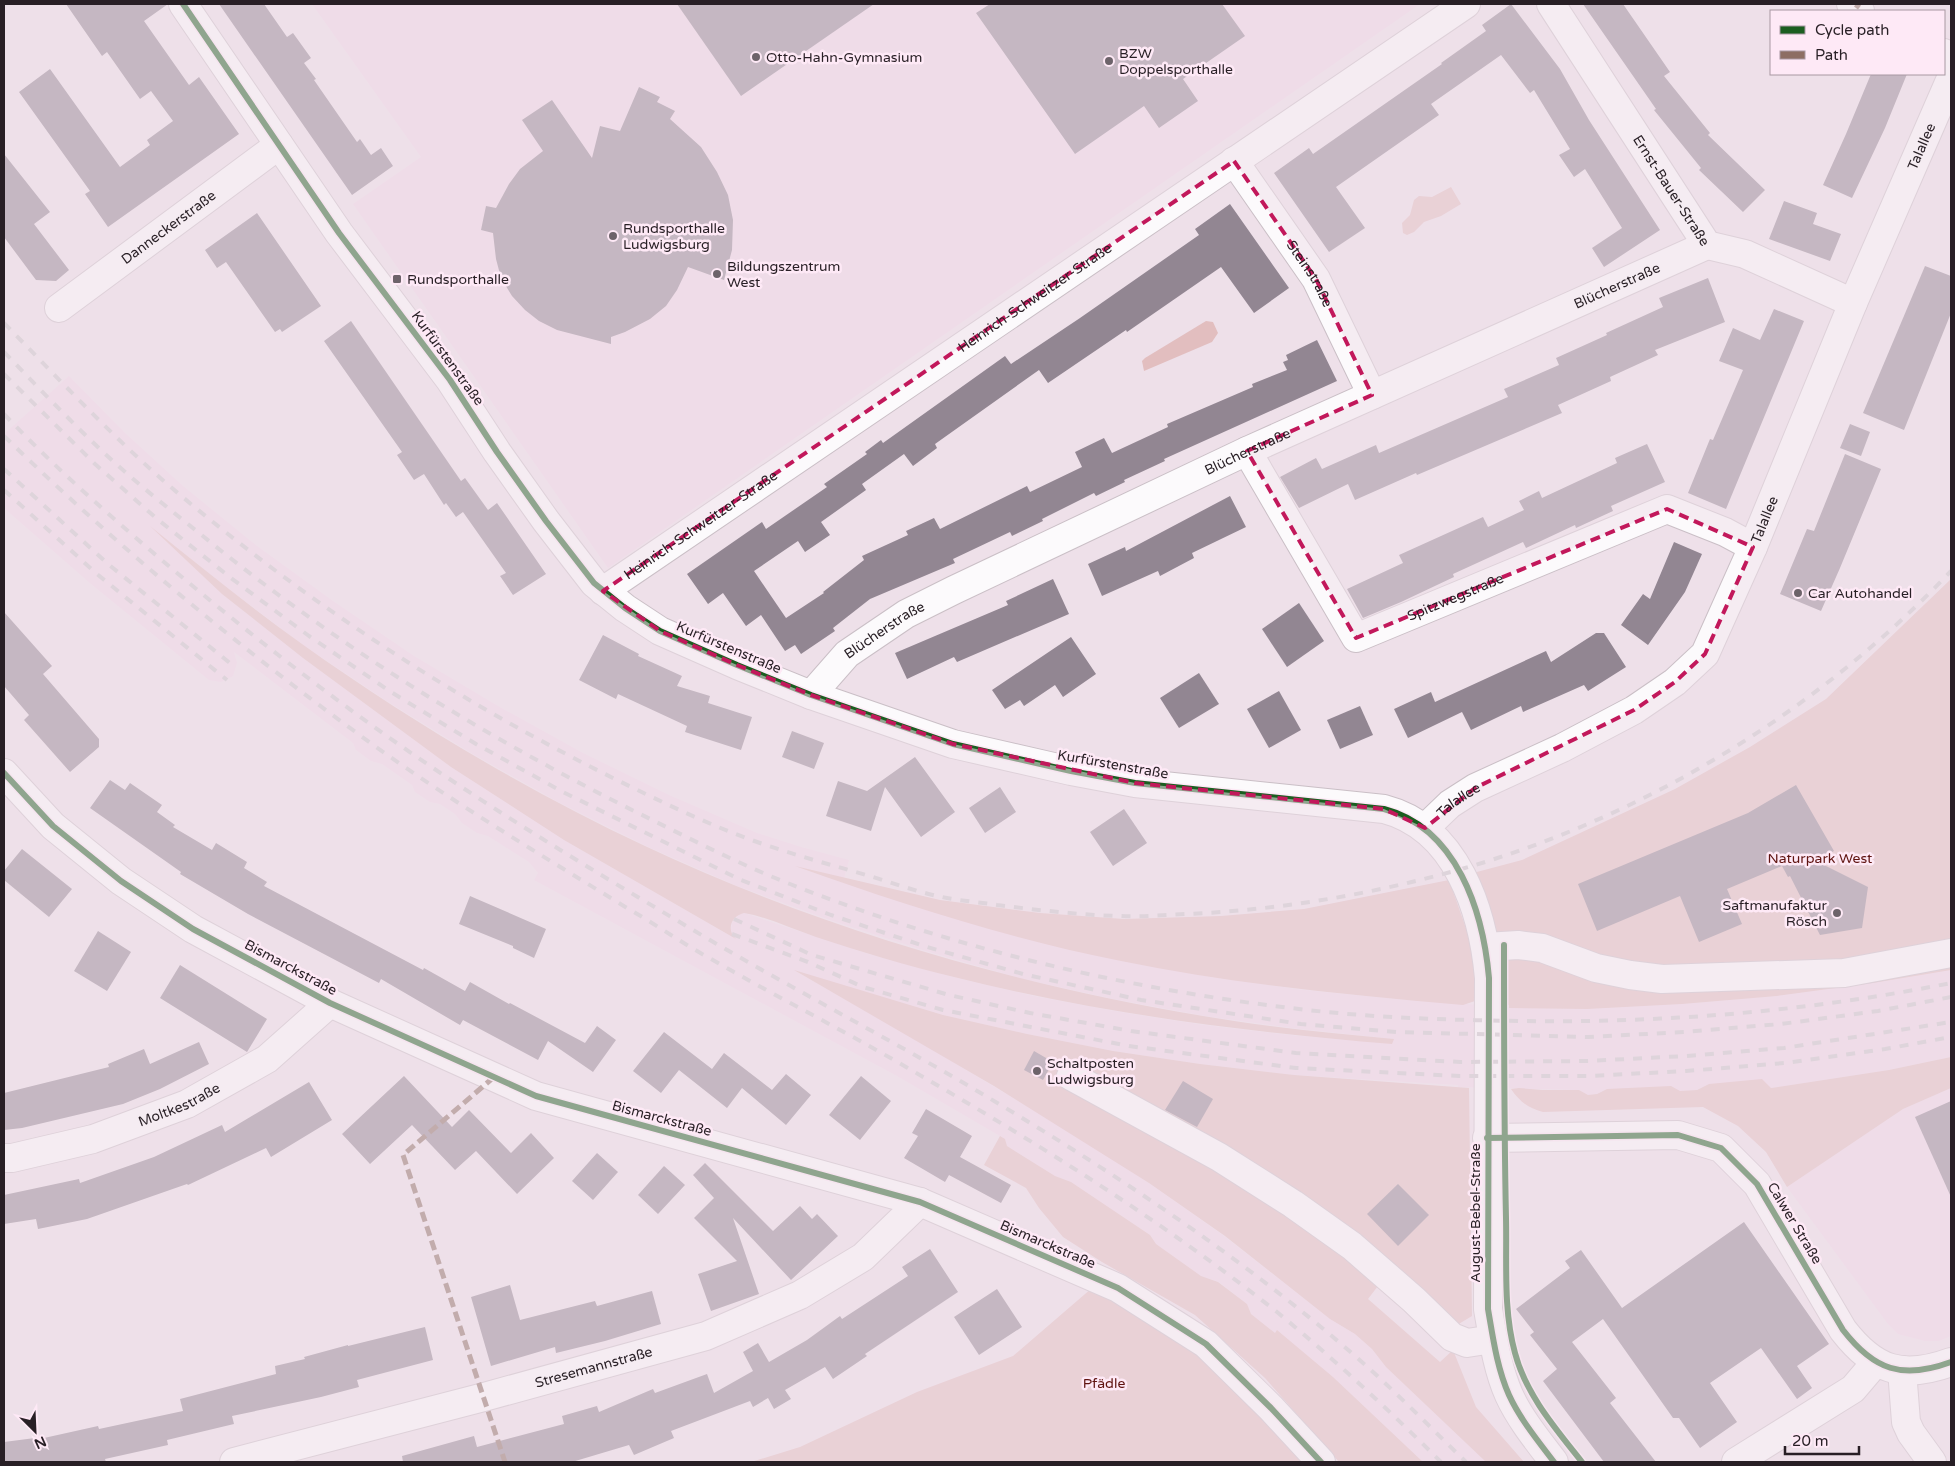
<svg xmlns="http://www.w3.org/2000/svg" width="1955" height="1466" font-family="'Varela Round',sans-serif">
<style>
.built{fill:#f0d7e7;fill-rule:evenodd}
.green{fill:#e2bebf}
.building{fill:#928692}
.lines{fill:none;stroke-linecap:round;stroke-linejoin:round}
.minor-casing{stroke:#cabfc6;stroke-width:30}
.minor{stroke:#fcfafc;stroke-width:28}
.rail{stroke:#cac6c9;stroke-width:4;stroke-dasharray:9 9;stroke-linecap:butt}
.quiet{stroke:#8d6e63;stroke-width:5;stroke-dasharray:10 5;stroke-linecap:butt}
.cycleway-casing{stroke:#fee9f6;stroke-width:9}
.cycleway{stroke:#1b5e20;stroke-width:6}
.marked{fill:none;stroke:#c2185b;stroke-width:4;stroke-dasharray:10 6;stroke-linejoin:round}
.poi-dot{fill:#6d636a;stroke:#fee9f6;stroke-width:2}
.labels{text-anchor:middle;stroke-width:5;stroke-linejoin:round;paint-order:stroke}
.poi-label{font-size:14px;fill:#281f25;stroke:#fee9f6;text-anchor:start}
.street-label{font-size:14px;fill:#281f25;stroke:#fee9f6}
.park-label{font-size:14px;fill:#5f1310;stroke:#fee9f6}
</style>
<rect width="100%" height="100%" fill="#eee0e9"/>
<g class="built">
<path d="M312,4H1420L608,568L353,204L421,157Z"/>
<path d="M69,376L124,432L183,486L257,546L333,601L414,656L498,706L583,753L669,795L757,833L801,847L849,860L844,878L802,868L1121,961L1211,977L1304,990L1396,999L1520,1008L1587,1009L1682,1004L1777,996L1873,983L1951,970V1057L1889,1070L1771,1088L1709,1084L1697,1090L1679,1091L1607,1089L1597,1094L1588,1095L1579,1090L1458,1087V1085L1294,1075L1200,1064L1113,1051L1027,1034L943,1015L797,972L916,1040L1070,1132L1149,1183L1224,1236L1330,1319L1355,1334L1372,1349L1386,1367L1486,1462H1423L1333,1377L1278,1331L1275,1333L1251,1314L1247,1304L1219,1282L1201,1276L1156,1244L1150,1235L1071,1182L1055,1176L1007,1146L1005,1139L897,1076L534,880L538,873L529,862L488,836L477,833L462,823L455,814L440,804L430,802L415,792L412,785L382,764L371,761L356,750L353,743L234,652L237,663L233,676L221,682L209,680L91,584L4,508V434ZM157,532L225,586L303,645L385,700L471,753L558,802L646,846L737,886L830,920L926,951L1023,979L1113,999L1205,1016L1300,1029L1394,1039L1298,1036L1204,1025L1120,1012L1034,996L953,977L872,955L744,913L739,914L732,923L731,930L734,938L564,840L451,767L303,658L222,594Z"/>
<path d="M1951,1088V1336L1939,1341H1925L1898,1334L1888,1324L1787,1187L1903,1109Z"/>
</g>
<g class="green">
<path d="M1451,187L1461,204L1441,216L1424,222L1414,232L1407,235L1403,233L1402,223L1410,215L1414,200L1419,196L1432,197Z"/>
<path d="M1206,321L1213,322L1218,333L1212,342L1144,371L1142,361L1145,358Z"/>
<path d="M150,526C200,566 250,607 302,644C410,721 526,790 645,846C821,929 1012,984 1203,1016C1266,1027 1330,1033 1394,1039L1392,1044C1244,1032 1098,1013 954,977C908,966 861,952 816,937C792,929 768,917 744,913C731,916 726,930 736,939L564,840L451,767L303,658L222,594Z"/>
<path d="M1951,579V970L1873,983L1777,996L1682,1004L1587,1009L1509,1008V1005L1506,1004L1497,940L1473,873L1522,860L1675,789L1750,747L1826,699Z"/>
<path d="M795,866L940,900L1040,913L1124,919L1221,916L1304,909L1449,880L1474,951L1475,1001L1463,1005C1348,995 1234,984 1121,961C1010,939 901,904 795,866Z"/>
<path d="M794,970L943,1015L1027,1034L1113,1051L1200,1064L1294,1075L1469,1088L1472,1316L1452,1328L1201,1154L1381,1282L1368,1299L1440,1362L1453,1350L1476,1407L1524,1462H1486L1386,1367L1372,1349L1355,1334L1330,1319L1225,1236L1149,1183L994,1086Z"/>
<path d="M1951,1057V1088L1903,1109L1787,1187L1766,1152L1738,1126L1703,1107L1543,1112C1528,1108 1520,1102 1511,1089L1519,1088L1542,1090H1579L1588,1095L1597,1094L1607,1089L1671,1086L1680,1091L1697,1090L1709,1084L1762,1079L1771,1088L1889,1070Z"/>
<path d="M1000,1136L1005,1139L1007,1146L1055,1176L1071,1182L1150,1235L1156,1244L1201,1276L1218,1282L1247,1304L1251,1314L1275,1333L1277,1330L1333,1377L1423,1462H1339L1265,1378L1195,1315L1102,1262L1063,1237L1039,1208L1026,1188L984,1165Z"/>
<path d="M1092,1288L1117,1296L1204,1359L1307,1462H751L800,1447L917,1392L1013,1356Z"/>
</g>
<g class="building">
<path d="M66,4H168L144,21L189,85L199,77L239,134L108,227L85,194L90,191L19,92L50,69L120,167L150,145L147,140L173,121L151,91L140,99L107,52L102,56Z"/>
<path d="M219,4H264L287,37L293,33L311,58L304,63L316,79L314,80L357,142L360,139L371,155L381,148L393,166L352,195Z"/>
<path d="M677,4H874L741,96Z"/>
<path d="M990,4H1222L1245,36L1183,79L1198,101L1159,128L1144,106L1075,154L976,13Z"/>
<path d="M1511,4L1560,69L1589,120L1660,230L1604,267L1592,248L1622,228L1585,169L1574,177L1559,155L1570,149L1534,90L1530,93L1501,55L1431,104L1439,115L1336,187L1365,228L1329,252L1274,173L1309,148L1313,154L1442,64L1441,63L1486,31L1482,25Z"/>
<path d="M1583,4H1623L1670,72L1664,76L1710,133L1708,135L1765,190L1743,212L1699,170L1701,168L1654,110L1656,109Z"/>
<path d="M1871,74H1907L1885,128L1852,198L1823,185L1846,134Z"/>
<path d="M639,87L660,97L657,102L675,111L670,119L701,147L717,172L728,195L733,220L732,250L724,280L688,267L677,290L666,306L650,319L625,332L611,337V344L557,330L539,321L525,310L512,296L501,278L496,259L493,233L481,230L486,206L496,208L509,184L520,169L543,151L522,120L552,100L592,158L600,126L620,131Z"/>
<path d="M4,154L50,212L34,224L69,270L56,281L36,280L4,237Z"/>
<path d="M1784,201L1817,213L1813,224L1841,234L1830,261L1769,239Z"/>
<path d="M1230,204L1289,288L1254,313L1221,267L1127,332L1126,330L1048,383L1039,370L935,444L937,448L913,466L904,454L862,484L866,490L821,522L830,535L805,552L798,541L754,571L786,618L824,593L823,592L864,560L862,556L908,535L906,531L934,518L940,529L1027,486L1030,492L1082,467L1075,452L1104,438L1112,453L1168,427L1167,424L1253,387L1252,384L1287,370L1283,362L1288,360L1286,355L1317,340L1337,381L1164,459L1165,461L1124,480L1125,482L1096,496L1094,493L1042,519L1043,521L1012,536L1010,532L953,559L955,563L870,599L833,628L835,631L801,654L795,645L785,651L761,615L746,626L723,593L708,604L687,574L762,522L766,529L827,487L824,484L867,454L865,452L881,440L883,443L1005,356L1011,364L1080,318L1199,235L1195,229Z"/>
<path d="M257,213L321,306L282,332L280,329L275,332L226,262L217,268L205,250Z"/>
<path d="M1925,266L1951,276V313L1904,430L1863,413Z"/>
<path d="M1708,278L1725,322L1655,350L1658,355L1610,377L1611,381L1558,405L1562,413L1417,475L1416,473L1355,500L1348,484L1299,508L1280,477L1316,458L1322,469L1376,445L1379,453L1508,397L1504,389L1559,365L1556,358L1607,335L1606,333L1663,307L1659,298Z"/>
<path d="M1774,309L1804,321L1726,509L1688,493L1710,439L1713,440L1743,370L1719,361L1733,328L1760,340Z"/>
<path d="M351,321L461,481L465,478L488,510L497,503L546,574L513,595L500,576L506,573L463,512L456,517L446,503L444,505L424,474L414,480L397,455L402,452L324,341Z"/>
<path d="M1850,424L1870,432L1861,456L1840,448Z"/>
<path d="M1647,444L1665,482L1611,506L1613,511L1576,528L1575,525L1526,548L1523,542L1453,574L1454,577L1401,602L1363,618L1347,589L1403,563L1399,555L1483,517L1488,527L1524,510L1519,501L1539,491L1542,498L1617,463L1615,458Z"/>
<path d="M1845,454L1881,469L1840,568L1821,611L1780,594L1807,529L1814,531Z"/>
<path d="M1230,496L1246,527L1192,553L1194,558L1160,576L1158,571L1102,596L1088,564L1125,547L1126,551Z"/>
<path d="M1674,542L1702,554L1685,592L1648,645L1621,625L1643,594L1650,599Z"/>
<path d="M1053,579L1069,614L957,662L954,657L907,679L895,653L1008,605L1006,601Z"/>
<path d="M1299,603L1324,641L1287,667L1262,629Z"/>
<path d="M4,612L52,666L43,674L99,739V747L70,772L24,720L29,715L4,686Z"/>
<path d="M1596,633H1604L1626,667L1588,691L1584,685L1523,712L1521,706L1471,730L1462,712L1408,738L1394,709L1431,692L1435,702L1546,651L1551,662Z"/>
<path d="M603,635L639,654L638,656L682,676L677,686L710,696L708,703L752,717L741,750L685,732L687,726L618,694L616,699L579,680Z"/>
<path d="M1071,637L1096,674L1063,697L1055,685L1024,706L1020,700L1005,709L992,690Z"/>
<path d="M1199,673L1219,704L1179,728L1160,698Z"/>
<path d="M1279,691L1301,730L1269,748L1247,709Z"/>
<path d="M1360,706L1373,735L1340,749L1327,720Z"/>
<path d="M792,731L824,743L814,769L782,757Z"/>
<path d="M915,757L955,812L921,837L885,787L871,831L826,816L838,781L867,791Z"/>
<path d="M110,780L125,790L130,783L162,805L157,812L175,825L173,827L212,850L216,843L247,862L244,868L267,882L264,886L423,970L424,968L465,991L470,982L509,1004L510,1003L585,1043L597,1026L616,1040L593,1072L548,1041L538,1060L463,1020L460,1025L381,979L379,983L248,914L180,874L181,872L90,808Z"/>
<path d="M1796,785L1834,851L1816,861L1868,887L1862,928L1820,935L1790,876L1788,877L1782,866L1727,889L1742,924L1699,942L1680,896L1597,931L1578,884L1748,813Z"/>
<path d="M1000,787L1016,812L985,833L969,808Z"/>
<path d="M1124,809L1147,843L1113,866L1090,832Z"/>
<path d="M22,849L72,889L49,917L4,880V871Z"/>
<path d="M470,896L546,929L534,958L513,948V946L459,924Z"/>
<path d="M98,931L131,952L107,991L74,971Z"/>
<path d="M180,965L267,1019L247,1052L160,998Z"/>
<path d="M664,1032L712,1069L724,1053L772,1090L786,1074L811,1095L786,1125L742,1088L727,1108L679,1070L661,1093L633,1071Z"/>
<path d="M199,1042L209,1064L160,1089L123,1104L22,1128L4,1130V1093L109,1067L108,1064L144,1049L150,1064Z"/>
<path d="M1034,1051L1053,1062L1043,1080L1024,1070Z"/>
<path d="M404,1076L452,1127L469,1110L511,1153L531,1133L554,1158L517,1194L476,1151L455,1170L412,1125L370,1164L342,1134Z"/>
<path d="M861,1076L891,1101L860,1140L829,1115Z"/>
<path d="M1183,1081L1213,1099L1197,1127L1165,1110Z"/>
<path d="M309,1082L332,1120L271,1157L266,1148L188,1185L187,1184L87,1219L38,1229L36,1219L4,1224V1195L79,1179L80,1183L154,1157L222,1125L225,1132Z"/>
<path d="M1951,1101V1197L1915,1117Z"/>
<path d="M926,1109L972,1136L960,1157L1011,1185L1001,1203L949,1175L945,1182L904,1158L918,1136L912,1133Z"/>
<path d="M597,1153L618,1172L593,1200L572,1181Z"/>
<path d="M705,1163L773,1231L800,1206L812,1219L817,1214L838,1236L791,1280L733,1218L759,1294L711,1311L698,1274L737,1261L694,1218L714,1198L693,1175Z"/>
<path d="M664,1166L685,1185L658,1214L638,1195Z"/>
<path d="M1398,1184L1429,1215L1398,1246L1367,1214Z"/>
<path d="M1744,1222L1829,1344L1797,1366L1812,1388L1797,1399L1761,1348L1710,1383L1737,1422L1700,1448L1679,1418H1673L1603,1319L1572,1342L1616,1398L1610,1403L1656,1462H1604L1543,1381L1557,1369L1530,1335L1534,1332L1516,1309L1570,1268L1565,1261L1581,1250L1622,1308Z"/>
<path d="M930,1249L958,1292L865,1354L867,1356L833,1379L825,1367L785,1390L791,1399L774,1409L768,1398L753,1407L750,1401L671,1431L674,1438L634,1455L629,1445L572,1462H403L402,1456L474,1436L477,1447L564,1424L562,1416L597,1406L599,1412L653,1389L655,1393L707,1374L714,1393L753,1371L743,1352L758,1343L769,1362L807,1340L840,1316L842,1319L908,1276L902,1267Z"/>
<path d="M510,1285L520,1320L595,1301L597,1306L652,1291L661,1324L605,1341L556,1353L555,1347L491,1366L471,1297Z"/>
<path d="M997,1289L1022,1327L979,1355L954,1317Z"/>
<path d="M425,1327L433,1360L357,1380L359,1387L321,1397L232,1416L234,1424L167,1440L168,1445L105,1459L106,1462H4V1442L35,1438V1440L98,1426L99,1429L183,1411L180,1399L276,1374L275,1366L305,1359L304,1357L348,1345V1346Z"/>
</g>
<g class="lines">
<g class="minor-casing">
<g id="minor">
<path d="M183,4L339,233L450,380L497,452L546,521L594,583L625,608L660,631L737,665L811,695L953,744L1071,771L1135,783L1384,809C1457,828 1483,911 1489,978L1488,1309C1493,1338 1497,1368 1509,1395C1520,1419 1538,1441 1554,1462"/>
<path id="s1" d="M1551,4L1707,245L1745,254L1853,303"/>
<path d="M1851,4L1860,11"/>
<path d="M1944,53L1951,56"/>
<path id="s2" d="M1234,161L1316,279L1372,395"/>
<path id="s3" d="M59,308L279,145"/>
<path id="s4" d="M1247,451L1356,638L1667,509L1725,532L1753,547"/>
<path id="s5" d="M603,591L1466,4"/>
<path id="s6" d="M811,695L847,654L906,614L954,590L1247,451L1707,245"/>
<path d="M4,773L53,826L121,881L193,929L330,1003L536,1096L920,1202L1118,1288L1206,1344L1271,1408L1321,1462"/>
<path id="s7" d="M1425,828L1450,804L1475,788L1562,748L1634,710L1675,682L1705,654L1753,547L1853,303L1951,78"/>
<path d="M1486,947L1518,945L1542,948L1596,968L1630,975L1662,979L1844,973L1951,953"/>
<path d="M1071,1076L1219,1157L1293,1204L1352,1246L1414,1300L1452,1337L1467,1343L1493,1339"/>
<path d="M1487,1138L1678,1135L1721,1148L1757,1184L1843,1330C1874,1370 1902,1380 1951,1362"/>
<path id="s8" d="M4,1158H12L93,1139L187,1104L267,1059L330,1003"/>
<path d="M1902,1370L1906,1422L1911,1433L1932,1462"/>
<path id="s9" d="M234,1462L484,1397L706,1336L800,1295L863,1257L920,1202"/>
<path d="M1736,1462L1853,1389L1876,1362"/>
</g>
</g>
<use href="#minor" class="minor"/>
<g class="rail">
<path d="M4,323C61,381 117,442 179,494C313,607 461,703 617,780C664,803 711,826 760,843C792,854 824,863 856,872C885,880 913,891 942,897C960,901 979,902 997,905C1038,910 1079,915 1120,916C1142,917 1164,915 1186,914C1283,910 1379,893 1472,866C1653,812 1821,708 1951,571"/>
<path d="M4,352C36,385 68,419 102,451C136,483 173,512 209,541C341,648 482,735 634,811C685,836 736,863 790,884C952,948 1126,989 1299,1009C1374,1018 1449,1020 1524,1021C1667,1023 1811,1011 1951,983"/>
<path d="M4,374L95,464L156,518L231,578L309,636L391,692L476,744L563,792L741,880L831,915L927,947L1023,974L1141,1000L1301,1024L1396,1032L1588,1037L1684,1032L1781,1024L1878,1011L1951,997"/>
<path d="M4,414C58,471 118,523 177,573C263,645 352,714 445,776C533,835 624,889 715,943C804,995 895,1042 984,1095C1113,1172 1240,1256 1354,1355C1393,1389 1429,1426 1466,1462"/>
<path d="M4,436C119,548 242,650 372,744C454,803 541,855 627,908C655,924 682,943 711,959C775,996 841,1029 906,1067C1034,1141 1161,1220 1277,1312C1334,1359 1389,1410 1441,1462"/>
<path d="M4,469L108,564L236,668"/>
<path d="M4,490L97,574L227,680"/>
<path d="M734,919L812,955L949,995L1030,1013L1131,1031L1296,1053L1460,1062L1588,1061L1686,1056L1784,1048L1951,1022"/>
<path d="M732,934L808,962L863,987L943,1010L1129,1046L1296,1068L1459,1076H1588L1686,1071L1785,1063L1885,1049L1951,1037"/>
</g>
<g class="quiet">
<path d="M1856,8L1859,4"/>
<path d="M494,1077L403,1155L505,1462"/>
</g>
<g class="cycleway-casing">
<g id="cycleway">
<path d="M183,4L339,233L450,380L497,452L546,521L594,583L625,608L660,631L737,665L811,695L953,744L1071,771L1135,783L1384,809C1457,828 1483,911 1489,978L1488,1309C1493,1338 1497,1368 1509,1395C1520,1419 1538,1441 1554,1462"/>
<path d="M4,773L53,826L121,881L193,929L330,1003L536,1096L920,1202L1118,1288L1206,1344L1271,1408L1321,1462"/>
<path d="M1504,945C1504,1036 1504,1127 1506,1218C1507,1262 1503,1310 1515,1353C1526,1395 1556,1429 1582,1462"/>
<path d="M1487,1138L1678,1135L1721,1148L1757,1184L1843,1330C1874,1370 1902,1380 1951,1362"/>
</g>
</g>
<use href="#cycleway" class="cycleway"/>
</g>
<path d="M0 0H1955V1466H0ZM1234,161L1316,279L1372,395L1247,451L1356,638L1667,509L1753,547L1705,654L1675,682L1634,710L1475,788L1425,828L1384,809L1135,783L953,744L811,695L737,665L660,631L603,591Z" fill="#eee0e9" fill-opacity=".55" fill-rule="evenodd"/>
<path class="marked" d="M1234,161L1316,279L1372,395L1247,451L1356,638L1667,509L1753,547L1705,654L1675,682L1634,710L1475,788L1425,828L1384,809L1135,783L953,744L811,695L737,665L660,631L603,591Z"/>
<g class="poi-dot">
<circle cx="756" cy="57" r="5"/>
<circle cx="1109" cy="61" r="5"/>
<circle cx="613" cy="236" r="5"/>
<circle cx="717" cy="274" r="5"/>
<rect x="392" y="274" width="10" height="10" rx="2.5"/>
<circle cx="1798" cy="593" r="5"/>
<circle cx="1837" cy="913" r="5"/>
<circle cx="1037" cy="1071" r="5"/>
</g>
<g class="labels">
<g class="poi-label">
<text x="1119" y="58">BZW<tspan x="1119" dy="16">Doppelsporthalle</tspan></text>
<text x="766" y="62">Otto-Hahn-Gymnasium</text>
<text x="623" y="233">Rundsporthalle<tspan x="623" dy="16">Ludwigsburg</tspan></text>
<text x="727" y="271">Bildungszentrum<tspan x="727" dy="16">West</tspan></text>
<text x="407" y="284">Rundsporthalle</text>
<text x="1808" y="598">Car Autohandel</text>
<text x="1827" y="910" text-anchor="end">Saftmanufaktur<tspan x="1827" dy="16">Rösch</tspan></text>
<text x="1047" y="1068">Schaltposten<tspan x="1047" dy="16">Ludwigsburg</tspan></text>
</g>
<g class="street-label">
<text dy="5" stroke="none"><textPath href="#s7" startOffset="884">Talallee</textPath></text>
<text dy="5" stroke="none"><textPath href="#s1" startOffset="222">Ernst-Bauer-Straße</textPath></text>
<text dy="5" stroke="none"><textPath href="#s3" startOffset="136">Danneckerstraße</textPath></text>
<text dy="5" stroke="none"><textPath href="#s2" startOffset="136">Steinstraße</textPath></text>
<text dy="5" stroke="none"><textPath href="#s6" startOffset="909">Blücherstraße</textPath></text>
<text dy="5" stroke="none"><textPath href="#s5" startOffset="522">Heinrich-Schweitzer-Straße</textPath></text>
<text transform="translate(448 358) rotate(54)" y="5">Kurfürstenstraße</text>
<text dy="5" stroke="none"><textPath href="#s6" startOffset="504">Blücherstraße</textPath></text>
<text dy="5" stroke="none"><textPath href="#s7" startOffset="479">Talallee</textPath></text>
<text dy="5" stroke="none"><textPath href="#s5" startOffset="118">Heinrich-Schweitzer-Straße</textPath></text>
<text dy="5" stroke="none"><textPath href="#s4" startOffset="324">Spitzwegstraße</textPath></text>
<text dy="5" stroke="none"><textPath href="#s6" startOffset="99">Blücherstraße</textPath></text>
<text transform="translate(729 647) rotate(23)" y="5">Kurfürstenstraße</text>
<text transform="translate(1113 764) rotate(10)" y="5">Kurfürstenstraße</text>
<text dy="5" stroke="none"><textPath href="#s7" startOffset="44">Talallee</textPath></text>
<text transform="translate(291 967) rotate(28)" y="5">Bismarckstraße</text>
<text dy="5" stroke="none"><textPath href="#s8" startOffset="184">Moltkestraße</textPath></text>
<text transform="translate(662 1118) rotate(15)" y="5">Bismarckstraße</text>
<text transform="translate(1475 1213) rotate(-90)" y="5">August-Bebel-Straße</text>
<text transform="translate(1795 1223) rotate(59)" y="5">Calwer Straße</text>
<text transform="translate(1048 1244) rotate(23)" y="5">Bismarckstraße</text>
<text dy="5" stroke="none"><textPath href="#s9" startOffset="372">Stresemannstraße</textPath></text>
</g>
<g class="park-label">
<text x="1820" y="863">Naturpark West</text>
<text x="1104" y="1388">Pfädle</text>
</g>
</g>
<rect width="1955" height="1466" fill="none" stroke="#281f25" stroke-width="10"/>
<rect x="1770" y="10" width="175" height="65" fill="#fee9f6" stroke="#a898a2"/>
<rect x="1780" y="26" width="25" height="8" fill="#1b5e20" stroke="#a898a2"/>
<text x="1815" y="35" font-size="15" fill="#281f25">Cycle path</text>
<rect x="1780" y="51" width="25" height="8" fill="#8d6e63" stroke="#a898a2"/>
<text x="1815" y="60" font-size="15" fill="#281f25">Path</text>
<g transform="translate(35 1431) rotate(156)" stroke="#fee9f6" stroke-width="4" paint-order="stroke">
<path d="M0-4L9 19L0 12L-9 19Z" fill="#281f25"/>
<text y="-8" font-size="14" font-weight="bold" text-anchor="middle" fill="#281f25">N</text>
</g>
<path d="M1785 1446v8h74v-8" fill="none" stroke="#281f25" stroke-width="2.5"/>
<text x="1792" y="1446" font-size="15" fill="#281f25" stroke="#fee9f6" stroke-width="4" paint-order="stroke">20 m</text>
</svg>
